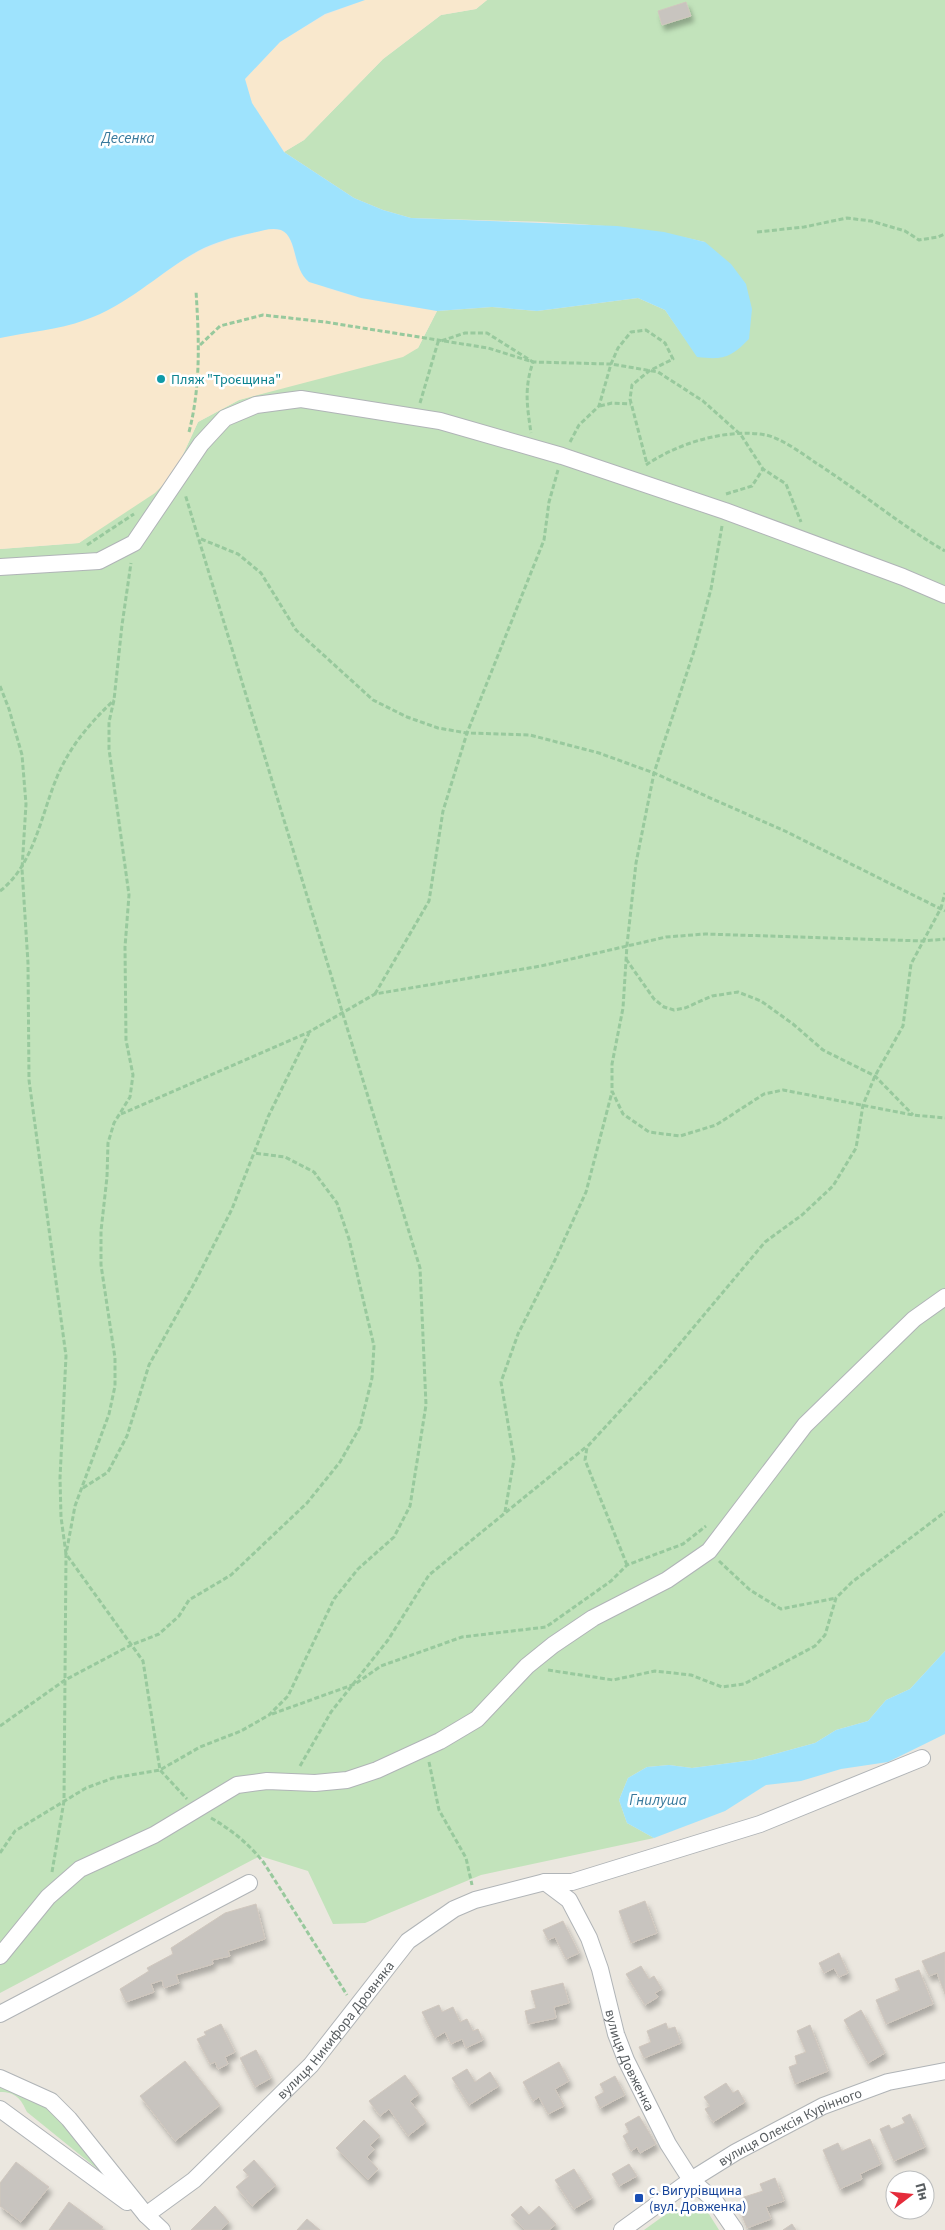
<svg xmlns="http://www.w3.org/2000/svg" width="945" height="2230" font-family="'Source Sans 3',sans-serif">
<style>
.green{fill:#c2e3bb}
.sand{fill:#f9e8cd}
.water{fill:#9ee3fd}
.building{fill:#c8c4bf;stroke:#d0c7be;filter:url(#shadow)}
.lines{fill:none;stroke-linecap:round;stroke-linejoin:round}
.minor-casing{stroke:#b0b4b7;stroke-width:18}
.path{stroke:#98c99d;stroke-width:3;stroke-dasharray:5 2.5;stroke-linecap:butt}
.minor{stroke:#fff;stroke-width:16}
.culture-dot{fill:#0f9aa8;stroke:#fff;stroke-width:2}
.transit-dot{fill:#1a4fb4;stroke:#fff;stroke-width:2}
.labels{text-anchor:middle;stroke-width:5;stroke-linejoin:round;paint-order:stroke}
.culture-label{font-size:14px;fill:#0d838f;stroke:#fff;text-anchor:start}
.street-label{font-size:14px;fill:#585d60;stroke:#fff}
.transit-label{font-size:14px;fill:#164399;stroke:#fff;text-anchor:start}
.water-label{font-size:15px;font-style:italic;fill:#38799c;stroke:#fff}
</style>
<defs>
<filter id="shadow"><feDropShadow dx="3" dy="5.5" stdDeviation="2.5" flood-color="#0004"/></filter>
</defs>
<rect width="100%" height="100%" fill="#ebe7df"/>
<g class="green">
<path d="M487,0H945V1651L910,1689L886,1700L868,1721L836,1730L815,1743L753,1760L692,1768L669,1765L647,1767L628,1778L619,1800L627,1823L654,1838L481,1875L365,1923L333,1924L308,1871L260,1856L0,1993V549L79,543L174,474L198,422L239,400L418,348L437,311L492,307L537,311L638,298L665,310L698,357L705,242C610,219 509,222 411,218L383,210L354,198L284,152L304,140L383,59L441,15L476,9Z"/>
<path d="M0,2081L46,2104L121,2188L27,2112C21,2099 16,2092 0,2092Z"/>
<path d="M702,2203L719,2230H644L669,2212Z"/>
</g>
<g class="sand">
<path d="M365,0H487L476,9L441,15L383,59L304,140L284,152L252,103L245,79L280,42L325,15Z"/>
<path d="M269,229L281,230L288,234L293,248L297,265L326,288L361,298L437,311L418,348L403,357L239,400L198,422L174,474L155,493L79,543L0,549V338C35,330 70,328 103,312C138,296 165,268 200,251C222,240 245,235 269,229Z"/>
</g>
<g class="water">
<path d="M0,0H365L325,14L280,42L245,79L252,103L284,152L354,198L383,210L411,218L617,226L664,232L705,242L731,264L746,284L752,309L749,339C730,358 724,360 697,357L665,310L638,298L537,311L492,307L437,311L361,298L309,282C292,269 298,237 281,230C272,227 261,231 252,233C233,237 215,242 198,251C160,272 127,306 85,320C58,330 28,332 0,338Z"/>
<path d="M945,1651V1734L888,1762L841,1769L801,1781L766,1785L725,1811L654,1838L627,1823L619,1800L628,1778L647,1767L669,1765L692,1768L753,1760L815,1743L836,1730L868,1721L886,1700L910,1689Z"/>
</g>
<g class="building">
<path d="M686,2L691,16L662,25L658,11Z"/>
<path d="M645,1901L657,1933L631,1943L619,1911Z"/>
<path d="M256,1904L265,1939L228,1951L230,1956L212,1960L213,1964L176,1975L179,1983L164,1988L162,1980L151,1984L154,1992L126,2002L120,1989L149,1971L147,1968L173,1954L171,1948L225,1913Z"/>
<path d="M563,1921L579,1953L566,1959L555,1937L548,1940L543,1930Z"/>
<path d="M945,1952V1994L937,1973L929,1976L922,1961Z"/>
<path d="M839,1953L848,1973L839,1977L834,1968L824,1973L819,1963Z"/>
<path d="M641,1966L649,1979L654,1976L662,1989L655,1993L658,1997L645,2005L626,1974Z"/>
<path d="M919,1970L933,2004L886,2024L876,2000L900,1990L895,1979Z"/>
<path d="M563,1983L569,2003L554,2007L556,2018L528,2024L525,2011L536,2008L531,1991Z"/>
<path d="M439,2005L442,2012L453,2007L460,2022L467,2019L473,2031L478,2029L483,2040L466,2048L462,2039L451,2044L445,2032L435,2038L422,2012Z"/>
<path d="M861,2010L885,2053L868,2063L844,2020Z"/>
<path d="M666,2023L668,2029L675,2027L681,2043L644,2058L639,2047L651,2042L647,2031Z"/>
<path d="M221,2024L235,2052L225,2057L228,2064L218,2069L215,2062L210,2064L197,2039L206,2035L204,2032Z"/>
<path d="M810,2025L828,2071L795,2084L789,2067L797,2064L795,2056L806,2052L797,2031Z"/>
<path d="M256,2050L271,2078L255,2087L240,2058Z"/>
<path d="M185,2061L220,2105L175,2141L140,2096Z"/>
<path d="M559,2062L569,2081L555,2089L564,2106L548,2114L539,2097L533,2101L523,2082Z"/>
<path d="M467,2069L475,2082L490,2072L499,2086L469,2105L452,2078Z"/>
<path d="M405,2075L419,2094L410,2101L426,2122L408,2136L389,2109L380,2116L369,2101Z"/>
<path d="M615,2076L625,2095L600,2108L595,2097L604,2092L600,2084Z"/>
<path d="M726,2083L733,2093L738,2090L745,2102L713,2122L705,2109L710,2106L704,2097Z"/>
<path d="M910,2114L925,2147L894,2161L880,2129L889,2125L891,2129L905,2123L902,2118Z"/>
<path d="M639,2116L656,2144L640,2153L637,2147L631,2151L623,2136L629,2132L625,2124Z"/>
<path d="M364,2120L380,2136L370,2145L374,2149L367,2157L378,2169L368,2180L336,2148Z"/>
<path d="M870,2139L881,2164L860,2174L862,2179L840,2189L823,2150L838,2143L842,2151Z"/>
<path d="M254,2160L276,2185L252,2206L236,2187L249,2176L243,2170Z"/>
<path d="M16,2162L49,2187L21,2222L0,2206V2183Z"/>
<path d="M629,2164L637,2176L619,2186L612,2174Z"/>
<path d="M574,2169L592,2198L574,2209L555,2180Z"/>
<path d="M775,2178L784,2201L766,2207L771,2219L747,2228L739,2208L747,2205L744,2197L763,2191L760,2184Z"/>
<path d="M69,2202L103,2227L101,2230H49Z"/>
<path d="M215,2206L229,2222L221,2230H191Z"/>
<path d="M521,2206L529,2215L539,2206L556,2224L549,2230H525L511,2215Z"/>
<path d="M307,2219L320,2230H297Z"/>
<path d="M792,2224L796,2230H783Z"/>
</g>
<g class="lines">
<g class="minor-casing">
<g id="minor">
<path d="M0,567L99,561L134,543L201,444L225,418L256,405L301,399L440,421L562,456L725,511L903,577L945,595"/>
<path id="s1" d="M545,1882L569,1900L589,1938L600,1969L616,2034L626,2060L668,2144L691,2180L715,2201L735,2230"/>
<path d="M0,1956L48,1897L80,1869L154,1835L237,1785L267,1781L315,1783L347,1780L377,1770L440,1741L477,1719L527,1666L553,1645L593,1618L667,1580L709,1551L805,1425L914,1319L945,1297"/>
<path d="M0,2014L249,1883"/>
<path d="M0,2078L51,2101L69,2119L146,2215"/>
<path d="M0,2109L127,2202"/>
<path id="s2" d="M162,2230L146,2215L194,2180L311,2065L408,1941L454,1909L475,1900L545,1882H572L760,1824L922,1758"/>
<path id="s3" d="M622,2230L691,2180L736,2152L823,2106L888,2082L945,2071"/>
</g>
</g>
<g class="path">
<path d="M757,232L804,227L847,218L871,221L905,231L919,240L938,237L945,234"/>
<path d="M200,345L220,326L263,315L325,322L488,348L533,362L611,364L658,372L703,401L741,435L763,469L786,484L801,522"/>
<path d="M420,403L438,342L465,333H487L533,362C524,389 527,405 531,433"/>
<path d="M600,406L612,403L631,404"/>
<path d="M189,432C201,386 199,338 196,291"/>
<path d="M570,442L579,425L599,406L611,364L618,348L631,332L646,330L665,343L673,359L649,371L632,385L630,399L647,464"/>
<path d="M646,465C678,443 727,428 766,435C781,438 803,454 816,463C860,491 900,525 945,551"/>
<path d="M726,494L752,486L763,469"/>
<path d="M722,526L711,589L695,648L654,773L636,863L627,945L623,1008L612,1064V1091L623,1114L649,1132L680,1136L716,1125L764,1094L783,1090L913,1115L945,1118"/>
<path d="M201,539L238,554L261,573L296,630L373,700L407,717L438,728L467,733L530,735L599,753L654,773L787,832L945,911"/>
<path d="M87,545L134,514"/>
<path d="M0,686L9,709L22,755L26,804L22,869L28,963L29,1080L66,1356L60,1478L61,1517L66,1554L143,1661L160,1770L187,1799"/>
<path d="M0,891C34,865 41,815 57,777C70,746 90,723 114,700"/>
<path d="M626,959L654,999L664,1007L674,1010L685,1008L712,996L738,992L761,1001L793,1024L823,1050L875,1076L913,1115"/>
<path d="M375,994L429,901L443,811L467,733L544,540L549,502L558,470"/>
<path d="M121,1114L309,1032L375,994L541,966L666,937L705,934L923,941L945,939"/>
<path d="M83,1488L108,1472L127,1436L149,1365L195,1282L232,1209L268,1117L309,1033"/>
<path d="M505,1512L514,1459L501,1382L518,1334L555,1260L586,1192L612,1092"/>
<path d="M719,1561L750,1590L781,1609L836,1598"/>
<path d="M627,1565L585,1460L587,1447L662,1365L765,1242L802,1215L833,1186L856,1148L863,1105L875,1076L903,1026L911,964L941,908L945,893"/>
<path d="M548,1670L613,1680L655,1671L691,1675L722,1687L744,1684L815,1646L825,1635L836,1598L852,1582L945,1512"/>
<path d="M272,1714L355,1684L381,1666L462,1637L546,1627L611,1581L627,1565L683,1544L706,1526"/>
<path d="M0,1726L65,1680L131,1645L159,1634L179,1616L189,1600L231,1575L307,1503L340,1462L360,1427L372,1378L374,1346L349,1239L337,1203L314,1172L285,1157L254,1153"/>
<path d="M429,1762L439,1810L466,1858L472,1885"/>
<path d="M300,1766L331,1712L388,1640L429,1575L586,1447"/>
<path d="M211,1818C232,1830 249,1844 264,1863L347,1995"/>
<path d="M0,1853L15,1831L86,1788L113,1778L160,1770L200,1747L241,1731L269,1715L288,1696L334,1599L358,1569L394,1537L410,1506L426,1405L420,1268L185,494"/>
<path d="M52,1872L64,1801L66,1554L75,1506L109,1414L115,1386V1358L101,1265V1231L107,1177L108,1143L114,1123L130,1097L133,1075L126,1040L125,947L129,895L109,749V722L114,700L122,625L131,563"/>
</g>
<use href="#minor" class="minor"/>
</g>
<circle class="culture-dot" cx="161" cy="379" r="5"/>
<rect class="transit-dot" x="634" y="2193" width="10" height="10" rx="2.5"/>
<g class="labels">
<g class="culture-label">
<text x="171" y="384">Пляж "Троєщина"</text>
</g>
<g class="street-label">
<text dy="5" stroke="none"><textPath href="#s2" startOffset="288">вулиця Никифора Дровняка</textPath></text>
<text dy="5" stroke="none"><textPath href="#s1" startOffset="202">вулиця Довженка</textPath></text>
<text dy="5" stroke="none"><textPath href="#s3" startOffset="198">вулиця Олексія Курінного</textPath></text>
</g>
<g class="transit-label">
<text x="649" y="2195">с. Вигурівщина<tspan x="649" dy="16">(вул. Довженка)</tspan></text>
</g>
<g class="water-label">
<text x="128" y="143">Десенка</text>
<text x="658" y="1805">Гнилуша</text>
</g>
</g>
<g transform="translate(910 2195) rotate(74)"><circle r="24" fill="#ffffff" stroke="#bcbebf"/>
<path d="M0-4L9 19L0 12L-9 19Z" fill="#e52c3b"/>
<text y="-8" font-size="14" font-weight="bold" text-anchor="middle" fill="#585d60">Пн</text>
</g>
</svg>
